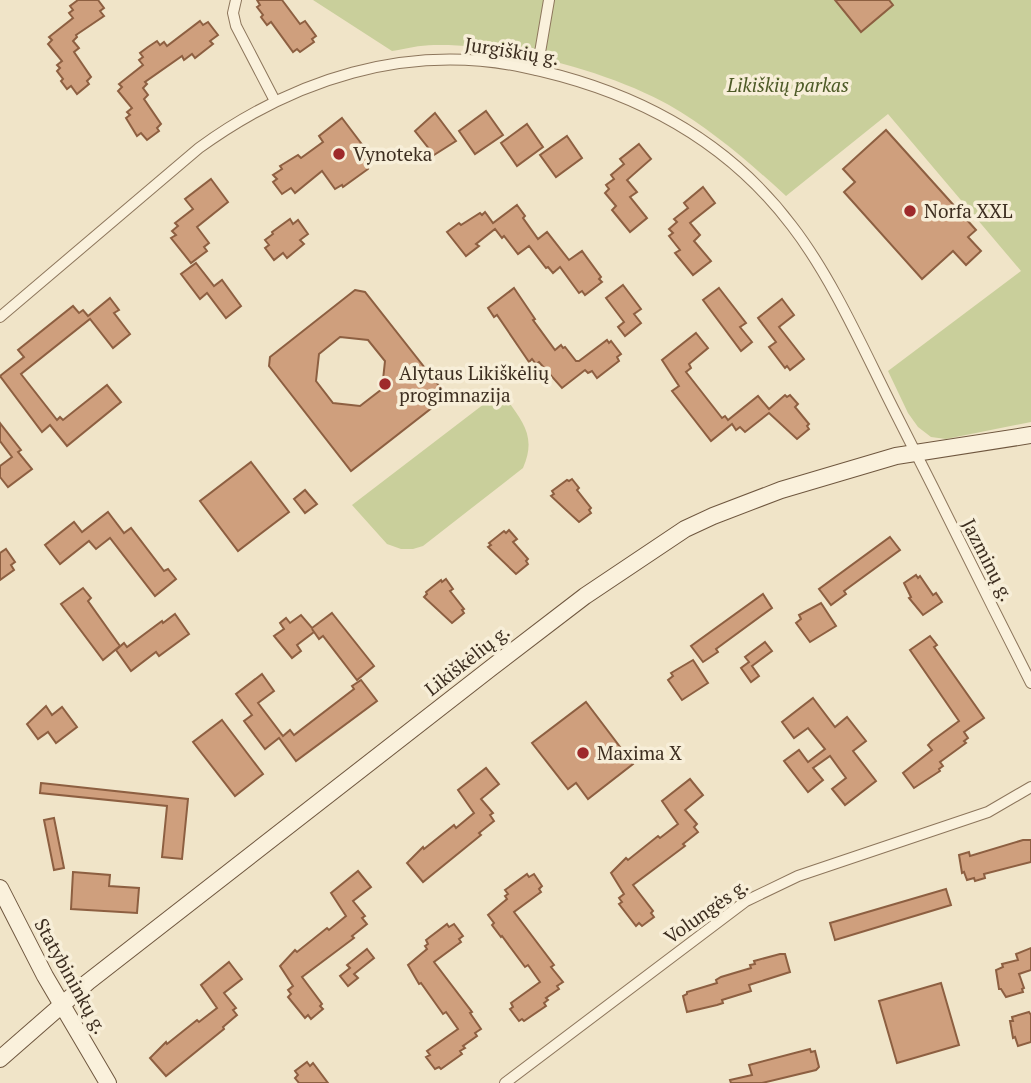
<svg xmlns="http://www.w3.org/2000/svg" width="1031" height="1083" font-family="'PT Serif',serif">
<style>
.green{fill:#c9cf9b}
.building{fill:#cf9f7d;stroke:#8d5f41;stroke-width:2;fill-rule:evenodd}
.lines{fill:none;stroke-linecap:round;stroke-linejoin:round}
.street-casing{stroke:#8d765c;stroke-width:12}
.secondary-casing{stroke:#6f573f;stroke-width:18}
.street{stroke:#faf1dc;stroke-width:10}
.secondary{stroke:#faf1dc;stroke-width:16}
.poi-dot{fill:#9e2a2b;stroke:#f7eed8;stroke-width:2.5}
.labels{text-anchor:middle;stroke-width:7;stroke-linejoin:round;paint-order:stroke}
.street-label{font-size:19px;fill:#3d2e20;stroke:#f7eed8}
.park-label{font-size:19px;font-style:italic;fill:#4d5a26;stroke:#f7eed8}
.poi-label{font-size:19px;fill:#3d2e20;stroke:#f7eed8;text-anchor:start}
</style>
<rect width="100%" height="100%" fill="#f0e4c8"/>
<g class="green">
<path d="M313,0H1031V422L946,439L931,437L918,427L908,413L888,371L1021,271L888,114L786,196C750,163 711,129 669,105C609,71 502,43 434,45C420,45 405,49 392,51Z"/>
<path d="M501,391C520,419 538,434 523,468L423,546L413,549H401L387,544L352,505Z"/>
</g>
<g class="building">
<path d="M78,0H98L104,8L100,11L104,16L76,35L77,37L73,41L79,48L74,52L91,77L87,81L89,84L77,94L71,86L67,89L61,81L63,79L57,71L60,68L57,65L62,61L48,44L52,40L49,37L73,18L69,13L73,10L70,6Z"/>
<path d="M257,0H282L300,24L305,21L316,36L312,39L314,42L300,52L297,49L293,52L271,22L267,25L261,17L263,15L257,7L260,5Z"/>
<path d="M835,0H889L893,5L861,32Z"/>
<path d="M200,21L203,25L208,22L218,35L210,41L213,44L195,58L192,54L184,60L182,56L145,82L147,84L143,88L148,95L144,99L161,124L157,128L159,131L147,140L141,133L137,136L126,118L130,115L127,112L132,108L118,91L122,87L119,84L143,65L139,60L143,57L140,53L148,47L157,41L160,45L164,42L167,46Z"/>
<path d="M486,111L503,135L475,154L459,131Z"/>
<path d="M435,113L456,141L434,155L415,131Z"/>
<path d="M342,118L370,155L368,169L343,187L342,185L335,189L322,171L295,193L291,188L282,194L273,182L277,179L273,175L282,169L280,166L298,155L301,158L323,142L319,136Z"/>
<path d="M527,124L543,147L517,166L501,143Z"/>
<path d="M886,130L976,230L968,237L981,251L966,265L953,251L922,279L844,192L855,182L843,169Z"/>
<path d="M567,136L582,158L556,177L540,155Z"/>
<path d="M639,144L651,159L627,180L637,192L630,197L647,218L630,232L612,210L616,206L605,193L609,189L606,185L614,179L611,175L624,164L620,159Z"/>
<path d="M211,179L228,202L197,227L209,243L204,247L207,251L191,263L171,238L176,235L172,231L178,226L175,223L193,209L185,199Z"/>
<path d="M703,187L715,203L690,223L700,235L694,241L711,261L693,275L675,253L680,250L669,236L673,233L669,229L677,222L674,219L688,208L684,203Z"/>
<path d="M517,205L525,216L523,218L538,239L547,232L569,260L582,251L601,277L599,279L602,282L585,295L582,291L579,293L560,267L553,273L548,267L546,268L529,246L518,254L504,236L502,238L495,229L476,244L479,246L466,256L447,232L459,223L461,225L480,213L482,215L485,212L493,223Z"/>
<path d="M290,219L293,224L298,220L308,234L300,240L304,244L287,258L283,253L274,260L265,248L269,245L265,240L273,234L272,232Z"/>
<path d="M196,263L214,286L222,280L241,306L226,318L207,293L200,299L181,274Z"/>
<path d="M623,285L641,309L634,314L641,323L625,336L618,327L624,322L606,298Z"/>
<path d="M514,288L535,319L533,320L555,350L561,345L563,348L565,347L576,361H579L607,340L609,343L611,341L621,354L617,357L619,361L597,378L592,371L588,373L585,370L562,388L539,362L536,364L532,359L529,362L497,315L494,317L488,308Z"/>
<path d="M719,288L746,323L740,327L752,342L741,351L703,300Z"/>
<path d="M355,290L365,292L447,396L351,471L269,366L270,357ZM340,337L368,340L385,361L382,389L360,406L333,403L316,381L319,354Z"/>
<path d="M110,298L119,310L114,313L130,334L113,348L90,319L21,374L57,420L60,417L63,420L107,385L121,402L67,446L50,425L42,432L0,376L24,357L18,350L73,306L79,313L83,310L88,316Z"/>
<path d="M782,299L794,315L779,327L804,359L790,370L787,366L785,368L769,347L776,342L758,318Z"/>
<path d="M696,333L708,348L689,364L691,368L686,372L722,418L725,416L728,420L758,396L769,409L785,395L787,397L790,395L798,404L795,407L809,424L807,426L809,429L797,439L769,413L745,432L740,427L736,430L732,424L711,441L672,391L679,386L662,360Z"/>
<path d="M0,423L21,450L18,452L32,469L8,487L0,477V466L12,457L0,441Z"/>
<path d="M251,462L289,512L238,551L200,501Z"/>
<path d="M572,479L579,488L577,490L591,508L589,510L591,513L579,522L551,496L554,494L552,491L567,480L569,481Z"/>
<path d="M305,490L317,504L305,513L294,499Z"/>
<path d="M108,512L124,533L131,528L164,571L168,569L176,579L155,596L110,538L96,549L89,541L60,564L45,545L74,522L82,532Z"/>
<path d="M509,530L517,539L513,542L528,559L526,561L528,564L516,574L488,547L491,545L489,543L504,531L506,533Z"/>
<path d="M890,537L900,550L844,591L846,594L831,605L819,589Z"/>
<path d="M6,549L15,562L11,565L14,570L0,580V553Z"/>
<path d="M916,575L918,578L920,576L933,595L936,593L942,602L923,615L909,598L911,597L904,583Z"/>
<path d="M446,579L453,589L450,591L464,609L462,610L464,613L452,623L424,597L427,594L426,592L441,580L442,582Z"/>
<path d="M83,588L91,598L88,601L120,646L103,660L61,604Z"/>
<path d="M763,594L772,608L716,649L718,652L703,662L691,646Z"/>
<path d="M821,603L836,626L810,642L796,623L801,619L799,615Z"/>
<path d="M332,613L374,666L357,680L323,636L319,639L312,629L314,632L297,645L301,651L292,658L274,636L284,629L280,623L286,618L290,623L301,615L312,628Z"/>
<path d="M175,614L189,634L159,656L156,652L131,671L116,650L124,643L127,647L162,621L163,623Z"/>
<path d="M930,636L937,645L934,647L984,718L964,732L968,738L964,741L966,743L940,762L943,766L939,769L940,771L914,788L903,773L932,750L928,745L932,741L959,721L910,650Z"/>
<path d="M765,642L772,651L752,666L759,676L751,682L741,668L749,662L745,657Z"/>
<path d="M693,660L708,683L682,700L668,680L673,676L671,673Z"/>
<path d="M262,674L274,691L258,703L283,736L290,730L294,735L354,689L352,686L361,680L377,701L296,761L279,738L265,749L244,721L252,715L236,694Z"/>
<path d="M813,698L835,727L847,717L866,741L853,751L876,781L845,805L832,789L846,778L830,756L813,768L823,780L808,792L784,761L799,750L808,762L825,749L808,728L794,738L782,722Z"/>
<path d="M586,702L633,764L588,799L576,783L568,789L532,743Z"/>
<path d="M46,706L52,715L62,707L77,727L56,743L48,732L38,739L27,724Z"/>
<path d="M222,720L263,774L235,796L193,742Z"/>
<path d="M486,768L499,784L481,799L493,813L490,815L494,821L479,833L481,835L423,882L407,863L423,847L424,849L454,825L456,828L474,813L458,790Z"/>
<path d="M690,779L703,795L685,810L697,824L694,827L698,832L683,844L685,846L633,885L653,911L651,913L654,917L642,926L639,923L636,926L619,904L622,902L619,898L624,894L611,873L626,858L628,860L658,836L660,838L678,824L662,801Z"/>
<path d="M41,783L188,799L182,859L162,857L167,806L40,793Z"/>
<path d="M54,818L64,868L54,870L44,820Z"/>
<path d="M1023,840H1031V862L984,874L985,878L975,881L974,878L967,880L964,872L962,873L959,855L969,852L970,856Z"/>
<path d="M358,871L371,887L353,901L365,916L362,918L367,924L352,936L354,938L302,977L322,1004L320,1006L323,1009L311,1019L308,1015L305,1018L288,997L291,994L288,990L293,986L280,966L295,950L297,952L327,928L329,930L346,916L331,893Z"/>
<path d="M73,872L110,875L109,886L139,888L137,913L71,909Z"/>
<path d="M527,874L529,877L534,874L542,886L539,889L541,892L514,912L554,965L551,967L563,982L557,986L559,989L546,998L548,1000L544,1003L546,1006L524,1021L522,1019L519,1021L510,1009L513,1007L511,1003L540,982L528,965L525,967L502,936L501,937L492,925L494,923L488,915L507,899L505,896L508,894L505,890Z"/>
<path d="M946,889L951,905L835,940L830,923Z"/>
<path d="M447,924L449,927L454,924L463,936L459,939L461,942L434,962L472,1012L470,1013L481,1029L475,1033L477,1036L463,1046L465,1048L460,1051L462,1054L441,1069L439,1067L435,1069L426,1057L430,1055L427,1051L458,1029L446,1012L443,1014L421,983L419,984L408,965L427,949L425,946L428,944L426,940Z"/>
<path d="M1031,948V970L1019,974L1024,988L1022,989L1023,992L1006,997L1001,989H999L996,970L1003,967L1002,964L1018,960L1016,954Z"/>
<path d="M367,949L374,958L354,974L358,978L348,986L340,976L350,968L347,965Z"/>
<path d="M780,954H785L790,972L749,985L751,991L722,1000L723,1003L717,1005L687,1012L683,996L687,994V992L717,983L716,980L721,977L751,968L750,965L755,964L754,961Z"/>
<path d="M229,962L242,979L224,993L236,1008L233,1010L237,1015L223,1027L224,1029L166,1076L150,1058L166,1042L167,1044L197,1020L199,1022L217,1008L201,985Z"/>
<path d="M941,983L959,1045L897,1063L879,1001Z"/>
<path d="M1029,1012L1031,1015V1042L1018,1046L1015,1037L1013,1038L1010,1021H1013L1012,1017Z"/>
<path d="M810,1049L811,1052L815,1051L819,1067L816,1070L762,1083H731L730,1080L752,1075L749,1065Z"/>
<path d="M307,1062L310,1066L313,1063L328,1083H299L295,1078L298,1075L295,1071Z"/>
</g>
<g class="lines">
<g class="street-casing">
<g id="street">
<path d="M236,0L233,13L236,26L275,101"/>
<path d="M537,70L549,0"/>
<path d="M0,317L199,148C294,79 406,43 523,67C630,89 725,137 792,226C833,279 865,353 895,412C941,502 985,593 1031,683"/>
<path d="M505,1083L746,901L798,876L988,812L1031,787"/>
</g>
</g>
<g class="secondary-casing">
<g id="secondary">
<path d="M0,888L45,976L108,1083"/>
<path d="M0,1059L88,982L491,668L585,596L685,529L713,516L781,490L896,456L1031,435"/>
</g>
</g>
<use href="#street" class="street"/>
<use href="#secondary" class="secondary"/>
</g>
<g class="poi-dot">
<circle cx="339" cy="154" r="7"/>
<circle cx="910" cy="211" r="7"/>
<circle cx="385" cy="384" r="7"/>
<circle cx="583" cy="753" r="7"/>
</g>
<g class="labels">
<g class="street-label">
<text transform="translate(512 51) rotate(9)" y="7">Jurgiškių g.</text>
<text transform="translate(988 560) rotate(63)" y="7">Jazminų g.</text>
<text transform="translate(467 660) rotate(-38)" y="7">Likiškėlių g.</text>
<text transform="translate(706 911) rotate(-35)" y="7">Volungės g.</text>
<text transform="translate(71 976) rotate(61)" y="7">Statybininkų g.</text>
</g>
<g class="park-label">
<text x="788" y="92">Likiškių parkas</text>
</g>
<g class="poi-label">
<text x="353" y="161">Vynoteka</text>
<text x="924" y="218">Norfa XXL</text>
<text x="399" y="380">Alytaus Likiškėlių<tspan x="399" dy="22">progimnazija</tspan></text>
<text x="597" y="760">Maxima X</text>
</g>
</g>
</svg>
